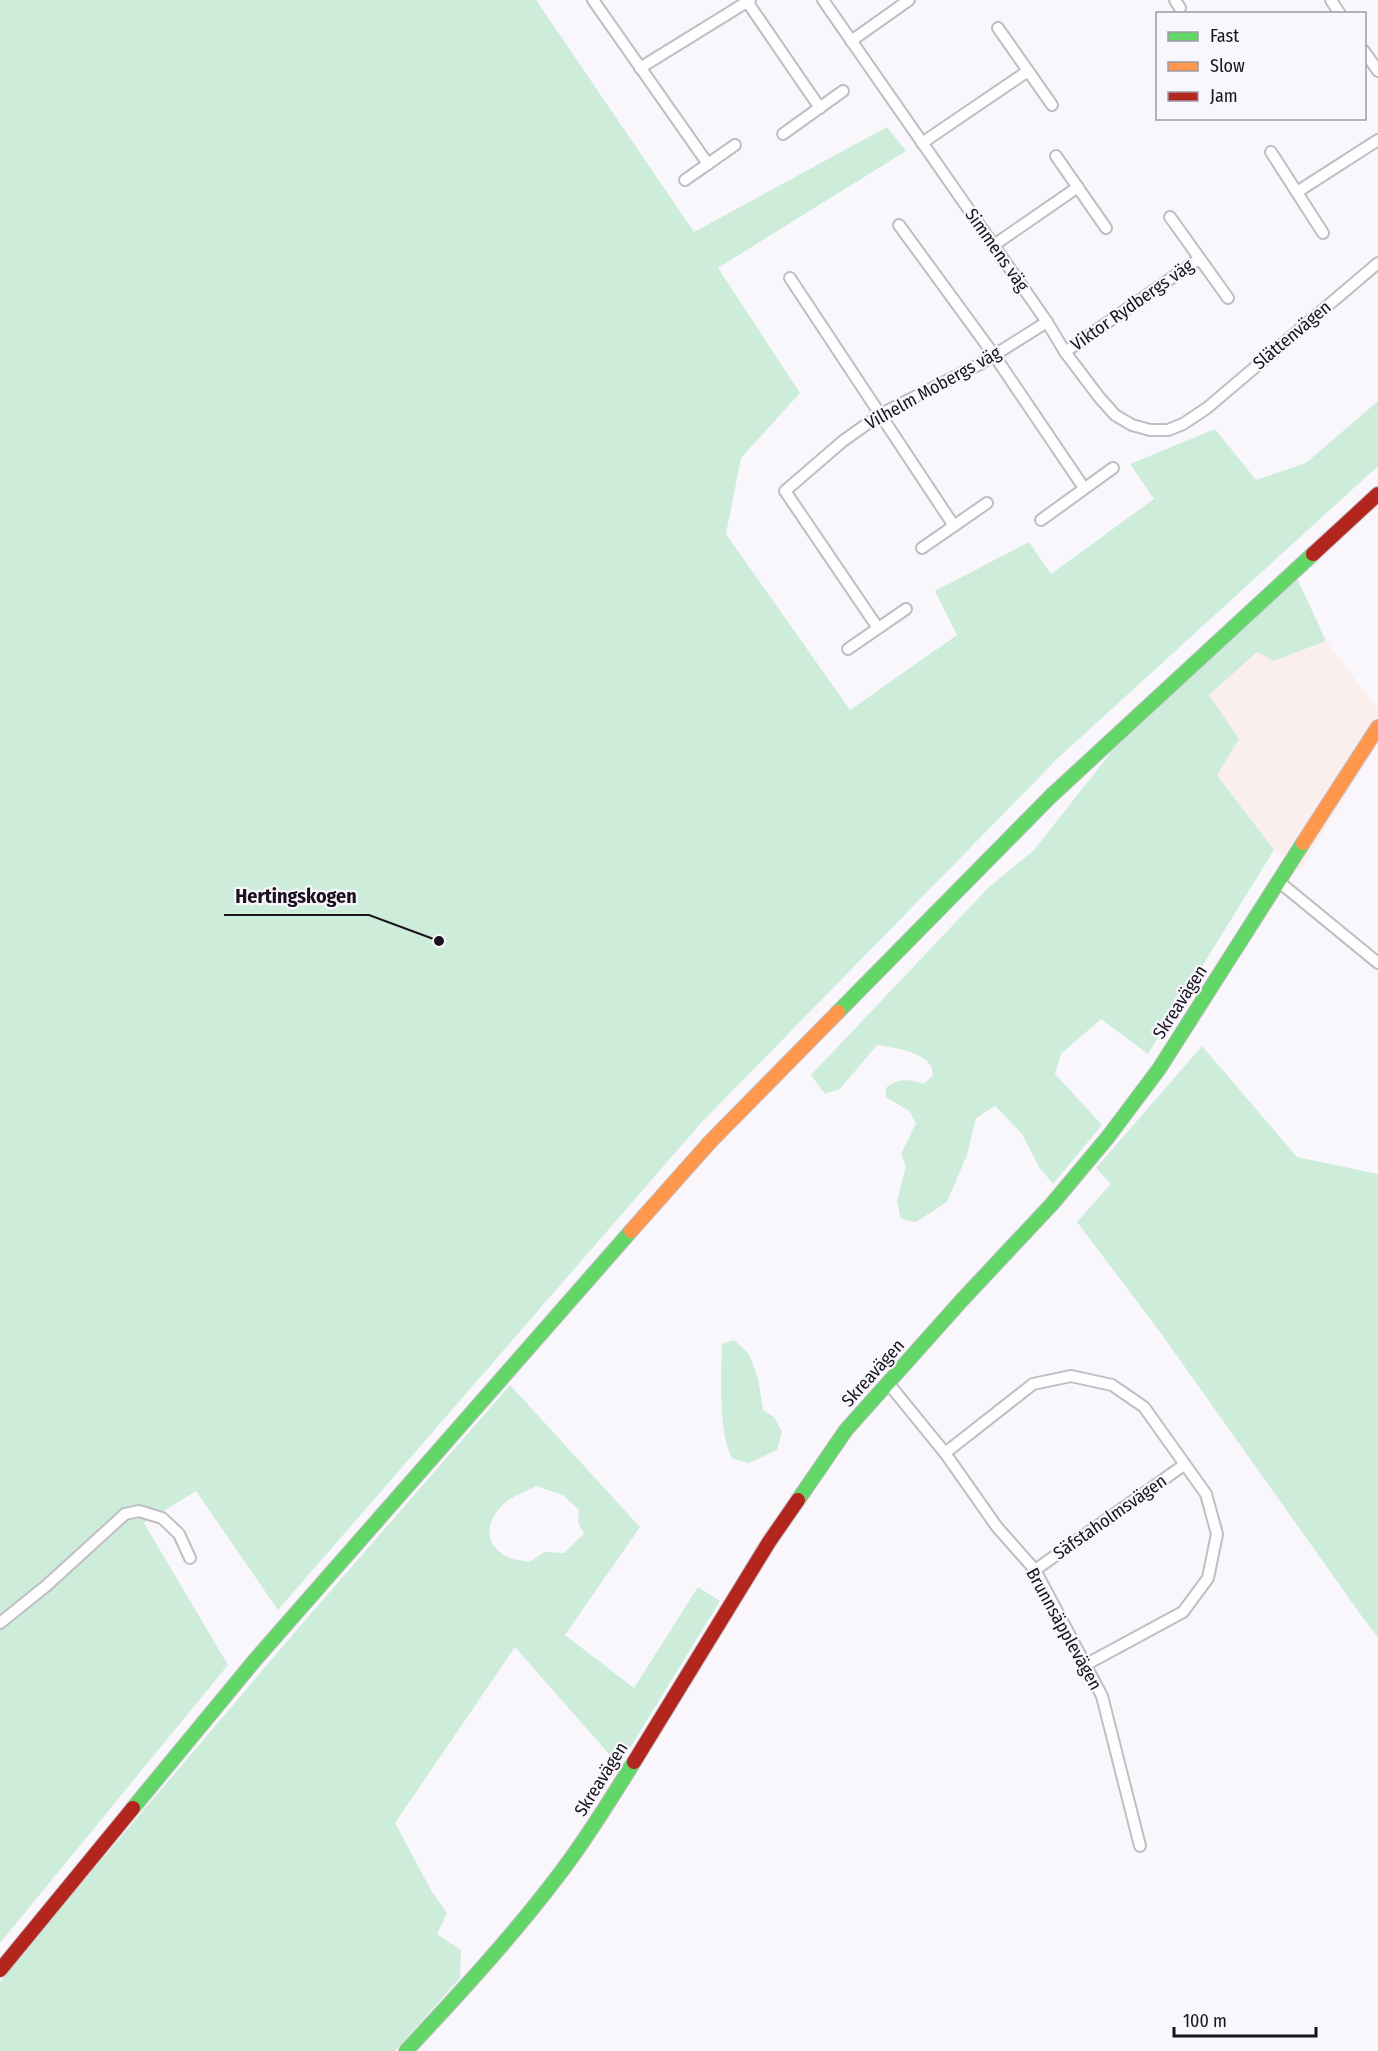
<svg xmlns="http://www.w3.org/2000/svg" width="1378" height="2051" font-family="'Fira Sans Condensed',sans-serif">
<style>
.commercial{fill:#fbefed}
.green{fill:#cdedda;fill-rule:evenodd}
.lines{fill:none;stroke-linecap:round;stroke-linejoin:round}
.street-casing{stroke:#c0bdc4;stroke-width:14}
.fast-casing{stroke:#c0bdc4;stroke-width:16}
.slow-casing{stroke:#c0bdc4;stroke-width:16}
.jam-casing{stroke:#c0bdc4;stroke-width:16}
.street{stroke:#fefeff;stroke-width:10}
.fast{stroke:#63d668;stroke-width:14}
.slow{stroke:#ff974d;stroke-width:14}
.jam{stroke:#b3261e;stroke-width:14}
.labels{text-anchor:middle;stroke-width:4.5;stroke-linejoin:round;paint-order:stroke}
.street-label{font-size:18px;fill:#18131e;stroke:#f9f6fd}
.leader{fill:none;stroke:#18131e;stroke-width:2}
.callout-dot{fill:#18131e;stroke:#f9f6fd;stroke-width:2}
.callout-label{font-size:20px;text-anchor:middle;font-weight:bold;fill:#18131e;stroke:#f9f6fd;stroke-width:4.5;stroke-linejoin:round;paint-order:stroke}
</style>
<rect width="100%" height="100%" fill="#f9f7fc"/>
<path class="commercial" d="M1326,641L1378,709V744L1300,870L1274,850L1217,775L1209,695L1257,652L1274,661Z"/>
<g class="green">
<path d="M0,0H536L694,232L887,127L906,151L718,268L800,393L741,458L726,534L850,710L957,635L935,591L1029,542L1051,574L1154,499L1130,464L1215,429L1256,480L1306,463L1378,401V466L1057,759L701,1123L278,1610L196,1491L144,1523L228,1665L0,1943Z"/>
<path d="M1297,578L1326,641L1274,661L1257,652L1209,695L1239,739L1217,775L1274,850L1148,1054L1101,1019L1061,1054L1055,1074L1102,1125L1053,1184L1039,1167L1022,1134L995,1106L976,1118L967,1155L947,1202L916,1222L905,1220L900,1217L897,1201L906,1166L901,1154L916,1123L909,1111L886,1097V1088C898,1077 910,1080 924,1084L933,1075C933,1052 895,1048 877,1045L840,1089L825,1094L811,1075L989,887L1034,850L1112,751Z"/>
<path d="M1202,1046L1297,1157L1378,1174V1637L1363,1618L1160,1332L1077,1222L1111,1184L1096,1168Z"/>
<path d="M734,1340L749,1354L758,1378L763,1410L774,1417L782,1432L777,1450L749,1463L733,1459C718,1436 721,1372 722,1344Z"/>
<path d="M510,1385L640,1527L565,1635L634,1688L698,1587L720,1601L622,1761L608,1753L515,1647L395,1823L432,1892L447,1913L437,1934L461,1950L460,1978L395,2051H0V1982L61,1907L301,1625ZM536,1486L563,1495L579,1510L578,1522L584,1534L564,1553L545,1552L529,1562C522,1560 512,1560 506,1556C481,1543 487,1517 506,1502C515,1495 527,1491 536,1486Z"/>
</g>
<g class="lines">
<g class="street-casing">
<g id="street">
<path d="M593,0L708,164"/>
<path d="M746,0L820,108"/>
<path d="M823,0L1047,322L1065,352L1099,397L1115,415L1132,425L1150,430H1168L1183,424L1207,408L1378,263"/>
<path d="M1175,0L1180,8"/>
<path d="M1331,0L1340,14"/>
<path d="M998,28L1052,105"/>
<path d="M851,41L909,0"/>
<path d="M1364,51L1378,71"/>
<path d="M640,68L750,0"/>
<path d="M783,134L843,91"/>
<path d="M922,143L1028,71"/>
<path d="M1271,152L1323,233"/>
<path d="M1056,156L1106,228"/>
<path d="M685,180L735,145"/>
<path d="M1297,192L1378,140"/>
<path d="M1170,217L1228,298"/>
<path d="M899,225L994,355L1084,488"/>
<path d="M994,245L1078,187"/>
<path d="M790,278L954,526"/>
<path d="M1065,352L1199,259"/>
<path d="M1041,520L1113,468"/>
<path d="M922,548L987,503"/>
<path d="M878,628L785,491L843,441L881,414L980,364L1047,322"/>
<path d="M848,649L906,609"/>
<path d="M1278,881L1378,963"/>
<path d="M888,1383L945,1453L997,1527L1035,1570L1102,1696L1140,1846"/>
<path d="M945,1453L1033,1384L1071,1376L1112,1385L1144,1407L1206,1494L1217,1534L1208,1578L1183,1612L1085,1665"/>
<path d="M1035,1570L1184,1465"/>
<path d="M0,1623L46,1586L125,1514L139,1511L162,1518L179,1534L190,1558"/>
</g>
</g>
<g class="fast-casing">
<g id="fast">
<path d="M838,1012L1051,796L1313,554"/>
<path d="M798,1500L846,1430L962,1300L1052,1204L1108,1137L1159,1069L1303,843"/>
<path d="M133,1808L255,1660L631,1231"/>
<path d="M406,2051C459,1994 511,1938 558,1876C586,1840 610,1800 634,1762"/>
</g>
</g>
<g class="slow-casing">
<g id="slow">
<path d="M1303,843L1378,727"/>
<path d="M631,1231L710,1142L838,1012"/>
</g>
</g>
<g class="jam-casing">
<g id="jam">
<path d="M1313,554L1378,494"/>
<path d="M634,1762L769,1542L798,1500"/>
<path d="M0,1970L133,1808"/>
</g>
</g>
<use href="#street" class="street"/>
<use href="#fast" class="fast"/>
<use href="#slow" class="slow"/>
<use href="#jam" class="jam"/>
</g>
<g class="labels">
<g class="street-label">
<text transform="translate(997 250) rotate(55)" y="6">Simmens väg</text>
<text transform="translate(1132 305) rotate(-35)" y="6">Viktor Rydbergs väg</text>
<text transform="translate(1292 335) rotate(-40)" y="6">Slättenvägen</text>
<text transform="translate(933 388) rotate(-29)" y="6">Vilhelm Mobergs väg</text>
<text transform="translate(1180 1002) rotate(-57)" y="6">Skreavägen</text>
<text transform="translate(873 1373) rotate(-48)" y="6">Skreavägen</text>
<text transform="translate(1110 1517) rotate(-35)" y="6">Säfstaholmsvägen</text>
<text transform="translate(1064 1629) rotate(61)" y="6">Brunnsäpplevägen</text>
<text transform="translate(601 1779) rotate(-58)" y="6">Skreavägen</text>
</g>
</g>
<path class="leader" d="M439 941L369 915H224"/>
<circle class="callout-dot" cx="439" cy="941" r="6"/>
<g class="callout-label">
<text x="296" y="903">Hertingskogen</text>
</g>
<rect x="1156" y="12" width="210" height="108" fill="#f9f6fd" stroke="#9f9ba4" stroke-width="1.5"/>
<rect x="1168" y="32" width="30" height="9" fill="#63d668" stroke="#9f9ba4" stroke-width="1.5"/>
<text x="1210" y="42" font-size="18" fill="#18131e">Fast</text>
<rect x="1168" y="62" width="30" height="9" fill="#ff974d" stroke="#9f9ba4" stroke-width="1.5"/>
<text x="1210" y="72" font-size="18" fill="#18131e">Slow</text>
<rect x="1168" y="92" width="30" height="9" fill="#b3261e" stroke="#9f9ba4" stroke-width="1.5"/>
<text x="1210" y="102" font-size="18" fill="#18131e">Jam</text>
<path d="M1174 2027v9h142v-9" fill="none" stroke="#18131e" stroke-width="3"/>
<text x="1183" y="2027" font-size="18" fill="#18131e" stroke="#f9f6fd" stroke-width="4.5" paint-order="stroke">100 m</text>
</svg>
